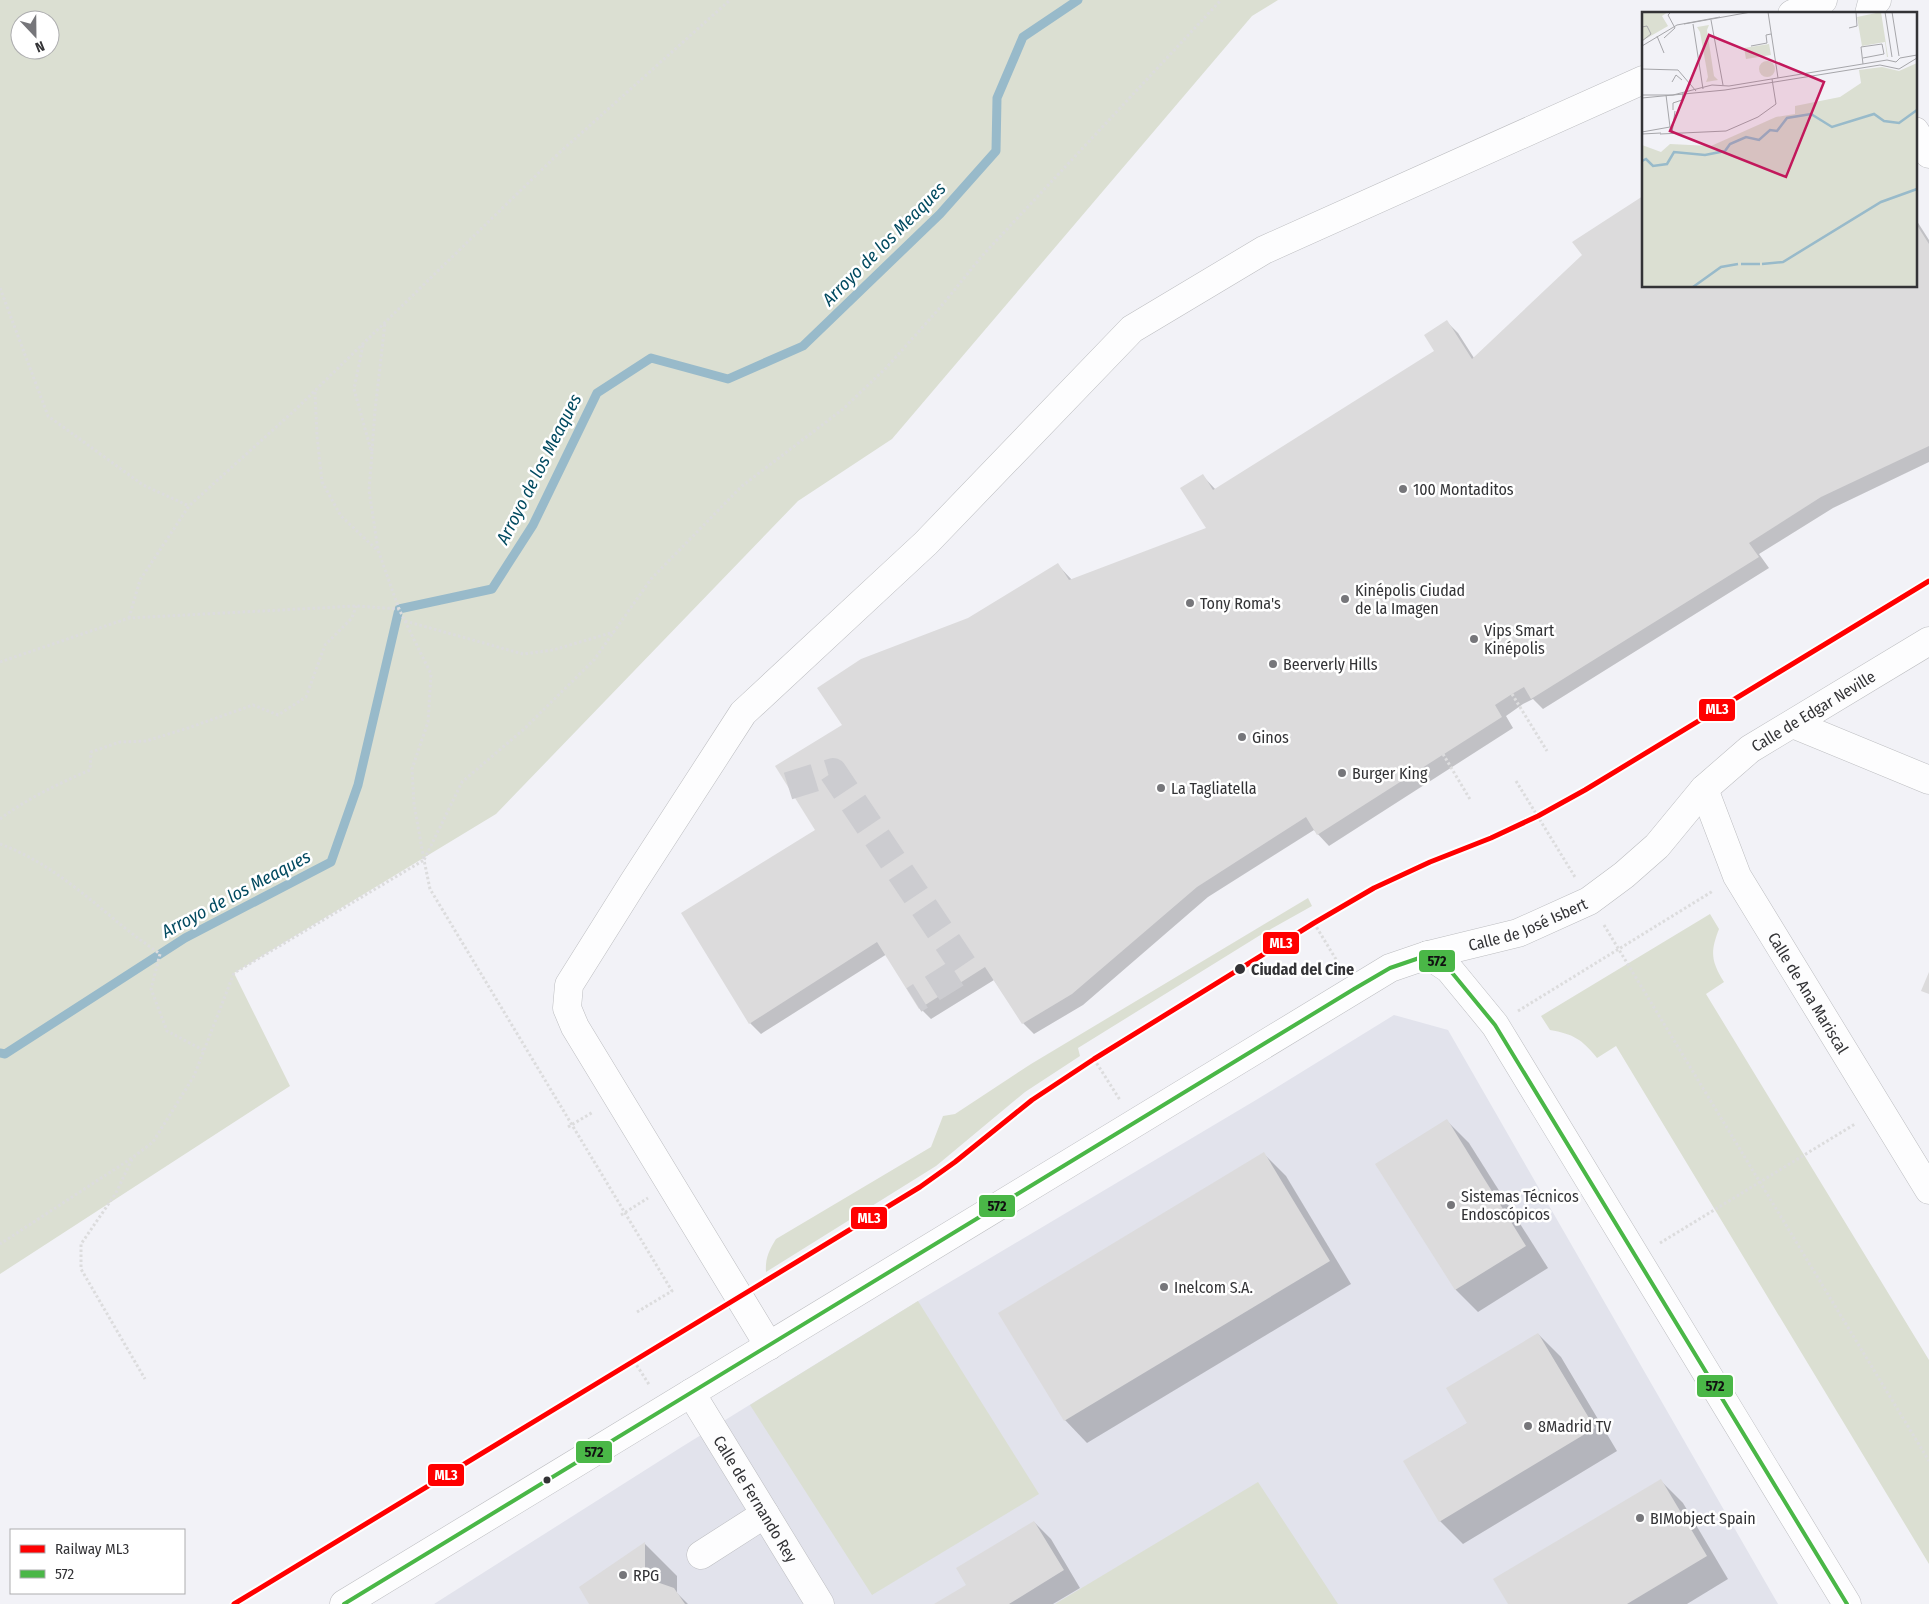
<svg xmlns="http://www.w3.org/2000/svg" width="1929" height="1604" font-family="'Fira Sans Condensed',sans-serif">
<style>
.built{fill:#e2e3ec}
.green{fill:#dbdfd2;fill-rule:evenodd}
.shadow{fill:#0003}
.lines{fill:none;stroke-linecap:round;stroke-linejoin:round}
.stream{stroke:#98baca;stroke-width:9}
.building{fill:#dcdbdc}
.minor-tunnel{stroke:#ccccd0;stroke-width:28;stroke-dasharray:28 14;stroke-linecap:butt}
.minor-casing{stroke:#bcbdc0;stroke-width:29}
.path{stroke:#dcdcdd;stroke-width:3;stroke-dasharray:2.5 2.5;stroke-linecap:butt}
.minor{stroke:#fdfdfe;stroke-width:28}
.bus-1-casing{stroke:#fff;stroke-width:8}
.bus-1{stroke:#4ab747;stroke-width:4}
.rail-1-casing{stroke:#fff;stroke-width:9}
.rail-1{stroke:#f00;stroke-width:5}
.poi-dot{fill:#76767a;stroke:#fff;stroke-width:2}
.stop-dot{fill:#333336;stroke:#fff;stroke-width:2}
.labels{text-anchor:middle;stroke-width:5;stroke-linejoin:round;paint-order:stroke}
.poi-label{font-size:16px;fill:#333336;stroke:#fff;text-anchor:start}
.street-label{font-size:16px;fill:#333336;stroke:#fff}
.stop-label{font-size:16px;font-weight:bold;fill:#333336;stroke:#fff;text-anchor:start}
.water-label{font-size:18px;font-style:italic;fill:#024a60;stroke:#fff}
.inset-river{fill:none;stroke:#98baca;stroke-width:2.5}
.inset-road{fill:none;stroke:#a6a6aa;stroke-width:1}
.view{fill:#c2185b;fill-opacity:0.15;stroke:#c2185b;stroke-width:2.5}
.inset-edge{fill:none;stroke:#333336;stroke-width:2.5}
.line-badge{stroke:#fff;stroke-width:2}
.badge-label{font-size:14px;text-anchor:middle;font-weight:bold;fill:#fff}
.pale-badge-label{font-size:14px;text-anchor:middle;font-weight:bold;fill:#111}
</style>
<rect width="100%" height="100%" fill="#f2f2f7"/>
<path class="built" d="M1394,1015L1448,1030L1778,1604H434L680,1448L918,1301L1256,1100Z"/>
<g class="green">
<path d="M0,0H1278L1252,16L892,439L798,501L496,814L234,973L290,1086L0,1274ZM20,20H50V50H20Z"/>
<path d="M1308,898L1312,906L1262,934L1078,1048L1080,1056L1025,1092L936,1166L766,1272C765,1259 769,1250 776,1239L931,1147L943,1116L955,1114L1031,1064Z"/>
<path d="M1710,914L1719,929C1710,952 1711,961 1724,982L1706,994L1929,1360V1564L1616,1046L1597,1058C1582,1039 1573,1034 1550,1030L1541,1016Z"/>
<path d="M918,1301L1039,1494L872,1595L750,1405Z"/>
<path d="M1258,1482L1338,1604H1055Z"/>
</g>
<g class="shadow">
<path d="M1915,218L1929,240V462L1833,508L1759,554L1769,568L1543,709L1533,699L1523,704L1506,716L1513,728L1329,846L1314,830L1208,897L1083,1005L1034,1034L1023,1023L994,980L931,1019L920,1008L887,954L761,1034L750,1023L816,830L843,725L968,619L1058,565L1072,580L1208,529L1203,476L1216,490L1436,352L1447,322L1458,333L1474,358L1643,286H1915Z"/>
<path d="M1447,1121L1469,1143L1548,1268L1478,1312L1456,1290L1377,1164Z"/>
<path d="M1264,1154L1286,1176L1351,1284L1087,1443L1065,1420L1000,1313Z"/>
<path d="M1538,1334L1561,1357L1617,1451L1463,1544L1440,1521L1405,1461L1468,1423Z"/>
<path d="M1661,1481L1683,1503L1728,1579L1687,1604H1509Z"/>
<path d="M1034,1522L1051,1539L1080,1588L1053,1604H936L968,1585Z"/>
<path d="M645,1544L677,1576V1593L688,1604H590Z"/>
</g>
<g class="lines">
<path class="stream" d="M0,1053L5,1054L185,938L331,862L358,785L399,609L492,589L533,525L597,393L651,358L728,379L803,346L940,214L996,151L997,98L1023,37L1078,0"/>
</g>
<g class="building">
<path d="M1643,196V286H1915V222L1929,244V446L1821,497L1749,543L1759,557L1531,699L1524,687L1512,694L1495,705L1502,717L1317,835L1306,817L1197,887L1072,994L1022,1024L985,967L919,1009L877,942L749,1024L681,913L815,830L775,766L842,725L817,688L861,659L968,618L1058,563L1069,580L1206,528L1180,488L1203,474L1213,490L1434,351L1424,335L1447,320L1472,359L1582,255L1572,242Z"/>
<path d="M1929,972V994L1921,991Z"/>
<path d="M1447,1119L1526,1246L1455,1290L1375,1164Z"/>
<path d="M1264,1152L1330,1261L1064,1421L998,1313Z"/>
<path d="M1538,1333L1595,1428L1439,1522L1403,1461L1467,1423L1446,1388Z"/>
<path d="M1661,1479L1707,1556L1627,1604H1508L1493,1579Z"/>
<path d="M1034,1521L1064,1570L1009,1604H934L966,1585L956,1568Z"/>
<path d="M645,1542V1569L654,1581L674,1588L685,1604H589L579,1587Z"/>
</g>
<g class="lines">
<path class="minor-tunnel" d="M788,786L833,772L965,968L914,1000"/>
<g class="minor-casing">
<g id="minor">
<path d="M1792,14L1823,0"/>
<path d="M1869,14L1871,6L1877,0"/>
<path d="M1915,131L1929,154"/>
<path d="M1793,724L1929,780"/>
<path id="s1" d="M1704,789L1737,876L1929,1190"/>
<path d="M1428,955L1449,969L1495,1025L1847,1604"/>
<path d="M769,1346L575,1027L567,1008L569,985L633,883L743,713L926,543L1132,329L1264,250L1643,80"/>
<path id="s2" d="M691,1393L820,1604"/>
<path d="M701,1555L765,1514"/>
<path id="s3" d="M344,1604L1390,968L1428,955L1518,933L1589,901L1624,875L1657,846L1704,789L1750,749L1929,641"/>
</g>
</g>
<g class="path">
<path d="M0,288L48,416L143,485L189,506"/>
<path d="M363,345L354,389L372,454L369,490L378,550L399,609"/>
<path d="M315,392L317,436L322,482L341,516L377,550"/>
<path d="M372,451L375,411L385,323"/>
<path d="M129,618L140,580L189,506L295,410L558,154L730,0"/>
<path d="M405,621L523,654L553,650L614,632"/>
<path d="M0,662L129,618L356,606L399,609L431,674L428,722L412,769L414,804L424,860L234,973L194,1076L153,1142L132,1158L0,1244"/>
<path d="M1512,694L1547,751"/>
<path d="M1443,754L1471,801"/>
<path d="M1516,781L1575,877"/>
<path d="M0,819C28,798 58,784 90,770L91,752L120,742L146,741L188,728L253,705L278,715L306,697L325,645L352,618L356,606"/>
<path d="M0,844C44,860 79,890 114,919C129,932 145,943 160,954L151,989L167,1031L203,1050"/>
<path d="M1314,923L1340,966"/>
<path d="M1604,925L1929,1461"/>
<path d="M1518,1011L1713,891"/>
<path d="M1094,1059L1120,1100"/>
<path d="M568,1127L593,1112"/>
<path d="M132,1159L116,1193L81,1244V1269L145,1379"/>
<path d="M621,1215L648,1198"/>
<path d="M1660,1243L1855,1124"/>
<path d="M637,1312L672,1291L430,889L424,860L462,782L523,730L594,660L651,579L742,486L843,409L886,368L938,310L982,256L1221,0"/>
<path d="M634,1361L650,1386"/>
</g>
<use href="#minor" class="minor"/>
<g class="bus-1-casing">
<path id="bus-1" d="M344,1604L1354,989L1390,968L1428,955L1449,969L1495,1025L1847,1604"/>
</g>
<use href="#bus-1" class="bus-1"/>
<g class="rail-1-casing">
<path id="rail-1" d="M234,1604L920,1187L955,1162L1032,1100L1094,1059L1314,923L1374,888L1430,862L1491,838L1538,816L1585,790L1929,581"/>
</g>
<use href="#rail-1" class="rail-1"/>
</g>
<g class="poi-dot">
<circle cx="1403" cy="489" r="5"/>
<circle cx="1345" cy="599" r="5"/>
<circle cx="1190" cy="603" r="5"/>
<circle cx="1474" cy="639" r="5"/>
<circle cx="1273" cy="664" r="5"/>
<circle cx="1242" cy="737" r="5"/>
<circle cx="1342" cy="773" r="5"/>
<circle cx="1161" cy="788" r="5"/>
<circle cx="1451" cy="1205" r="5"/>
<circle cx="1164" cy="1287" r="5"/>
<circle cx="1528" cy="1426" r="5"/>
<circle cx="1640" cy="1518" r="5"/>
<circle cx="623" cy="1575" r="5"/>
</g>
<g class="stop-dot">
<circle cx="1240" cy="969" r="6"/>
<circle cx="547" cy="1480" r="4.5"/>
</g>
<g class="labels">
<g class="poi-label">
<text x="1413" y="495">100 Montaditos</text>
<text x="1355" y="596">Kinépolis Ciudad<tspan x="1355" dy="18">de la Imagen</tspan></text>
<text x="1200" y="609">Tony Roma's</text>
<text x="1484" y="636">Vips Smart<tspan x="1484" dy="18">Kinépolis</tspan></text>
<text x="1283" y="670">Beerverly Hills</text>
<text x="1252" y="743">Ginos</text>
<text x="1352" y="779">Burger King</text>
<text x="1171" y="794">La Tagliatella</text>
<text x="1461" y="1202">Sistemas Técnicos<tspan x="1461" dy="18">Endoscópicos</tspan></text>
<text x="1174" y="1293">Inelcom S.A.</text>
<text x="1538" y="1432">8Madrid TV</text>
<text x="1650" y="1524">BIMobject Spain</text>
<text x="633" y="1581">RPG</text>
</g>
<g class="street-label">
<text dy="6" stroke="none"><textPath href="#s3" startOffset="1731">Calle de Edgar Neville</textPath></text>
<text dy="6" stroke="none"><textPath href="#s3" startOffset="1369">Calle de José Isbert</textPath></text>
<text dy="6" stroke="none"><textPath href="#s1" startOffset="230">Calle de Ana Mariscal</textPath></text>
<text dy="6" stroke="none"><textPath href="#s2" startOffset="124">Calle de Fernando Rey</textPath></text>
</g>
<g class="stop-label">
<text x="1251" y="975">Ciudad del Cine</text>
</g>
<g class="water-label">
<text transform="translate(884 244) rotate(-45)" y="6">Arroyo de los Meaques</text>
<text transform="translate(539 469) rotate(-63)" y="6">Arroyo de los Meaques</text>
<text transform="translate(236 894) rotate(-28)" y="6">Arroyo de los Meaques</text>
</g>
</g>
<g transform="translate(1642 12)">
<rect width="275" height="275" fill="#f2f2f7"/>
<path d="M0,0H26L20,4L26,14L0,29ZM239,0L246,45H245L243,30L220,34L215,5ZM67,13L65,18L72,64L76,68L64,70L66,65L58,20L55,15ZM127,32L129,43L104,47L102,36ZM117 57a8 8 0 1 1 16 0a8 8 0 1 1-16 0ZM275,51V275H0V133L19,140L28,132L69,134L134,105L153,102V94L198,85L219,71L217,58L240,55L257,59Z" fill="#dbdfd2"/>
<path class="inset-river" d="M0,149L4,147L11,154L25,152L32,140L63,143L83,139L88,132L104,125L117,128L128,118L135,119L145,106L169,102L190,115L232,102L242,109L257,111L275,98M99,252H118M120,252L141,250L239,190L275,177M51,275L79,255L96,252"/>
<path class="inset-road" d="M126,0L136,66M243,0L250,45M250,0L257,44M69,8L81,73M42,12L109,0M51,12L61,77M0,15L5,14L9,22L0,29M207,16L215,14L214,0M15,24L22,41M22,26L33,16L26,3L29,0M0,34L35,13L78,5M109,34L125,31L124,23L129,22M221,46L242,42L240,32L219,35L221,52M0,57L36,58L54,79M30,70L34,63L40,68M0,83H31L70,73L87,74L245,48L254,50L258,46L275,43M0,86L83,78L238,53L257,57L275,46M31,98V91L40,88L41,81M0,120L28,115L24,83M30,121L33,99M0,122L19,121M18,122L84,119L116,105L134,92L130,67"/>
<path class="view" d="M67,23L182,70L144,165L28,119Z"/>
<rect width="275" height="275" class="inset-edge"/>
</g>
<g class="line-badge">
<rect x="1698" y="698" width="38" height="24" rx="5" fill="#f00"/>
<rect x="1262" y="931" width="38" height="24" rx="5" fill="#f00"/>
<rect x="1418" y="949" width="38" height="24" rx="5" fill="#4ab747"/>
<rect x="978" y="1194" width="38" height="24" rx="5" fill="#4ab747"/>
<rect x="850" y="1206" width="38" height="24" rx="5" fill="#f00"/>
<rect x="1696" y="1374" width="38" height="24" rx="5" fill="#4ab747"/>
<rect x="575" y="1440" width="38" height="24" rx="5" fill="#4ab747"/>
<rect x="427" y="1463" width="38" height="24" rx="5" fill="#f00"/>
</g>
<g class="badge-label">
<text x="1717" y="714">ML3</text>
<text x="1281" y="948">ML3</text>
<text x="869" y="1223">ML3</text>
<text x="446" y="1480">ML3</text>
</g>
<g class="pale-badge-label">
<text x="1437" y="966">572</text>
<text x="997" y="1211">572</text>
<text x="1715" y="1391">572</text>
<text x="594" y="1457">572</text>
</g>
<rect x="10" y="1529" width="175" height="65" fill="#ffffff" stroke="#adadaf"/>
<rect x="20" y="1545" width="25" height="8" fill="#ff0000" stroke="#adadaf"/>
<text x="55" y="1554" font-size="15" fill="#333336">Railway ML3</text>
<rect x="20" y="1570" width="25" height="8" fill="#4ab747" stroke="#adadaf"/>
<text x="55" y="1579" font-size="15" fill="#333336">572</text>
<g transform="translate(35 35) rotate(158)"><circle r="24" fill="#ffffff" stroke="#adadaf"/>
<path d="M0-4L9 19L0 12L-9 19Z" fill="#76767a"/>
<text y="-8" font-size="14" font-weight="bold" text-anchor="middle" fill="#333336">N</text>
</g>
</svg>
